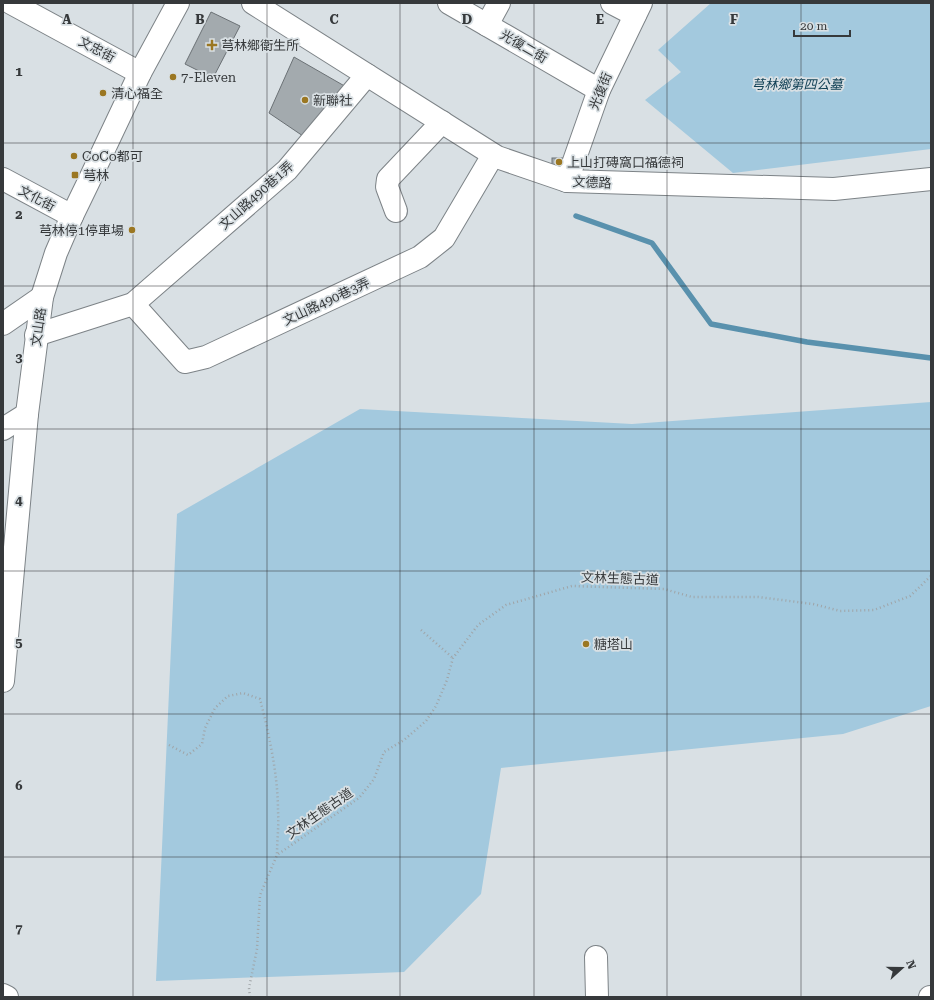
<svg xmlns="http://www.w3.org/2000/svg" width="934" height="1000" font-family="'Roboto Serif','Noto Sans TC',serif">
<style>
.green{fill:#a3c9de}
.lines{fill:none;stroke-linecap:round;stroke-linejoin:round}
.stream{stroke:#5991ad;stroke-width:5.5}
.building{fill:#a3aaae;stroke:#6b7175}
.minor-casing{stroke:#7d8387;stroke-width:24}
.major-casing{stroke:#7d8387;stroke-width:24}
.path{stroke:#9fa4a7;stroke-width:2.5;stroke-dasharray:1 3;stroke-linecap:butt}
.minor{stroke:#fff;stroke-width:22}
.major{stroke:#fff;stroke-width:22}
.grid{fill:none;stroke:#36393b;stroke-width:1;stroke-opacity:0.55}
.poi-dot{fill:#9b7722;stroke:#d9e0e4;stroke-width:1.5}
.labels{text-anchor:middle;stroke-width:3.5;stroke-linejoin:round;paint-order:stroke}
.poi-label{font-size:13px;fill:#36393b;stroke:#d9e0e4;text-anchor:start}
.street-label{font-size:13px;fill:#36393b;stroke:#d9e0e4}
.park-label{font-size:13px;font-style:italic;fill:#124156;stroke:#d9e0e4}
.grid-label{font-size:13px;text-anchor:middle;font-weight:bold;fill:#36393b;stroke:#d9e0e4;stroke-width:3.5;stroke-linejoin:round;paint-order:stroke}
</style>
<rect width="100%" height="100%" fill="#d9e0e4"/>
<g class="green">
<path d="M711,3H931V149L733,173L645,100L681,72L658,50Z"/>
<path d="M931,402V706L843,734L501,768L481,894L404,972L156,981L177,514L360,409L632,424Z"/>
</g>
<g class="lines">
<path class="stream" d="M576,216L652,243L711,324L807,342L931,358"/>
</g>
<g class="building">
<path d="M211,12L240,26L213,78L185,64Z"/>
<path d="M294,57L348,88L303,136L269,113Z"/>
<rect x="552" y="158" width="14" height="8"/>
</g>
<g class="lines">
<g class="minor-casing">
<g id="minor">
<path d="M11,3L140,73"/>
<path d="M449,3L599,90"/>
<path d="M612,3L635,15"/>
<path d="M487,25L499,3"/>
<path d="M3,179L72,216"/>
<path d="M567,181L599,90L641,3"/>
<path d="M396,211L387,187L388,179L442,122"/>
<path d="M133,304L185,362L206,357L420,257L444,238L493,155"/>
<path d="M3,324L42,297"/>
<path d="M36,335L133,304L287,170L367,75"/>
<path d="M3,429L27,414"/>
<path d="M596,957L597,997"/>
<path d="M3,995L7,997"/>
<path d="M930,997H931"/>
</g>
</g>
<g class="major-casing">
<g id="major">
<path d="M253,3L497,157L567,181L834,189L931,179"/>
<path d="M3,681L27,414L42,297L56,253L72,216L88,183L140,73L178,3"/>
</g>
</g>
<g class="path">
<path d="M421,630L453,658"/>
<path d="M169,745L188,755L202,744L205,728L215,708L228,696L243,693L260,699C269,734 278,775 278,811C279,826 277,840 277,854"/>
<path d="M250,997L249,988L257,949L260,895L277,855L359,798L374,779L384,752L404,740L426,721L436,706L447,680L453,658L478,625L506,605L572,586L664,589L692,597H758L813,604L840,611L874,610L910,596L931,576"/>
</g>
<use href="#minor" class="minor"/>
<use href="#major" class="major"/>
</g>
<path class="grid" d="M133,3V997M267,3V997M400,3V997M534,3V997M667,3V997M801,3V997M3,143H931M3,286H931M3,429H931M3,571H931M3,714H931M3,857H931"/>
<g class="poi-dot">
<path d="M210 39h4v4h4v4h-4v4h-4v-4h-4v-4h4z"/>
<circle cx="173" cy="77" r="4"/>
<circle cx="103" cy="93" r="4"/>
<circle cx="305" cy="100" r="4"/>
<circle cx="74" cy="156" r="4"/>
<circle cx="559" cy="162" r="4"/>
<rect x="71" y="171" width="8" height="8" rx="2"/>
<circle cx="132" cy="230" r="4"/>
<circle cx="586" cy="644" r="4"/>
</g>
<g class="labels">
<g class="poi-label">
<text x="221" y="50">芎林鄉衛生所</text>
<text x="181" y="82">7-Eleven</text>
<text x="111" y="98">清心福全</text>
<text x="313" y="105">新聯社</text>
<text x="82" y="161">CoCo都可</text>
<text x="567" y="167">上山打磚窩口福德祠</text>
<text x="83" y="180">芎林</text>
<text x="124" y="235" text-anchor="end">芎林停1停車場</text>
<text x="594" y="649">糖塔山</text>
</g>
<g class="street-label">
<text transform="translate(524 46) rotate(30)" y="5">光復二街</text>
<text transform="translate(97 49) rotate(28)" y="5">文忠街</text>
<text transform="translate(600 91) rotate(-68)" y="5">光復街</text>
<text transform="translate(592 182) rotate(2)" y="5">文德路</text>
<text transform="translate(256 195) rotate(-42)" y="5">文山路490巷1弄</text>
<text transform="translate(37 198) rotate(28)" y="5">文化街</text>
<text transform="translate(326 301) rotate(-25)" y="5">文山路490巷3弄</text>
<text transform="translate(38 327) rotate(-82)" y="5">文山路</text>
<text transform="translate(620 578) rotate(2)" y="5">文林生態古道</text>
<text transform="translate(319 813) rotate(-35)" y="5">文林生態古道</text>
</g>
<g class="park-label">
<text x="797" y="89">芎林鄉第四公墓</text>
</g>
</g>
<g class="grid-label">
<text x="67" y="24">A</text>
<text x="200" y="24">B</text>
<text x="334" y="24">C</text>
<text x="467" y="24">D</text>
<text x="600" y="24">E</text>
<text x="734" y="24">F</text>
<text x="19" y="76">1</text>
<text x="19" y="219">2</text>
<text x="19" y="362">3</text>
<text x="19" y="505">4</text>
<text x="19" y="647">5</text>
<text x="19" y="790">6</text>
<text x="19" y="933">7</text>
</g>
<rect width="934" height="1000" fill="none" stroke="#36393b" stroke-width="8"/>
<g transform="translate(902 968) rotate(69)" stroke="#d9e0e4" stroke-width="3" paint-order="stroke">
<path d="M0-3L7 15L0 10L-7 15Z" fill="#36393b"/>
<text y="-6" font-size="11" font-weight="bold" text-anchor="middle" fill="#36393b">N</text>
</g>
<path d="M794 30v6h56v-6" fill="none" stroke="#36393b" stroke-width="2"/>
<text x="800" y="30" font-size="12" fill="#36393b" stroke="#d9e0e4" stroke-width="3" paint-order="stroke">20 m</text>
</svg>
